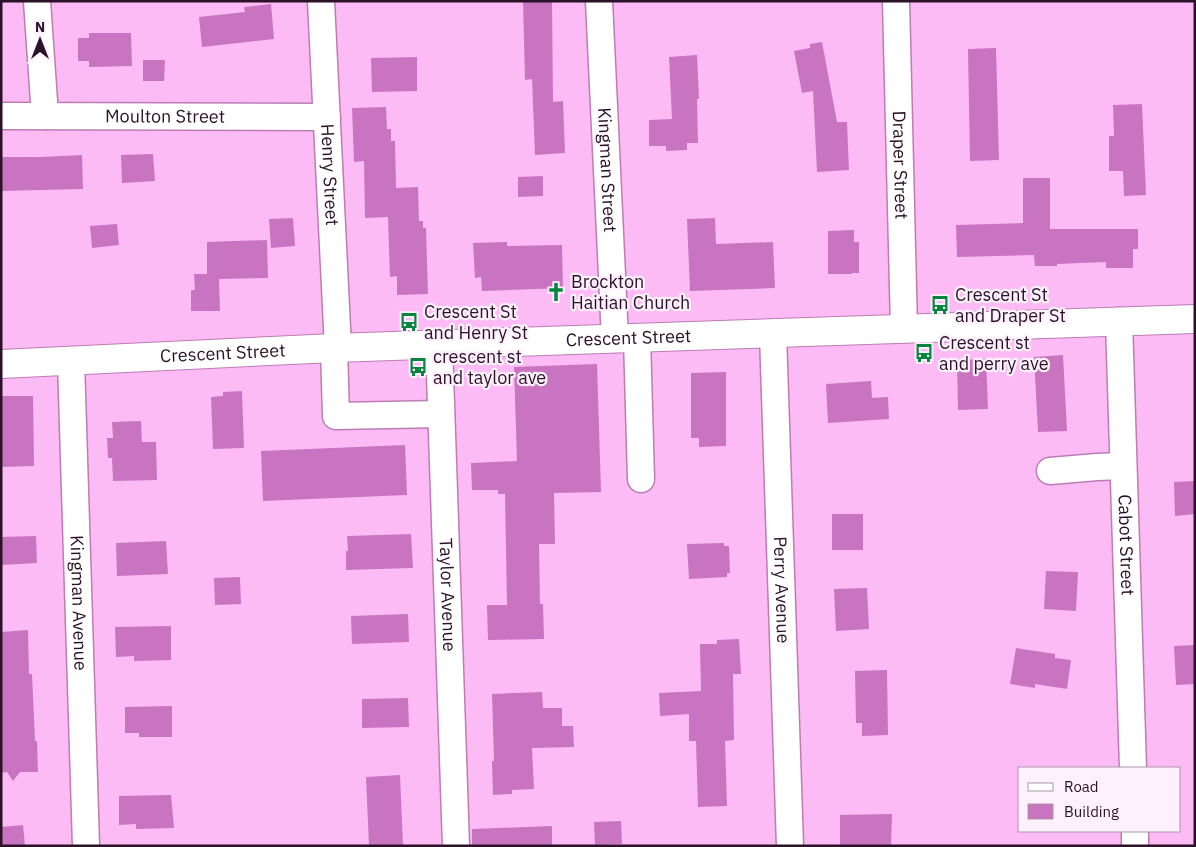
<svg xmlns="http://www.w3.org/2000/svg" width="1196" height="847" font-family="'IBM Plex Sans',sans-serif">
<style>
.building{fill:#c974c0}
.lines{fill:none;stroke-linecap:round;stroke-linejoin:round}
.minor-casing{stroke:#bb7db4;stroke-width:29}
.major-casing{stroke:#bb7db4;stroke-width:30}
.minor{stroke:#fff;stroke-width:26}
.major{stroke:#fff;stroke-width:28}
.labels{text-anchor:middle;stroke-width:4.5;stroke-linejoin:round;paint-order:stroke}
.street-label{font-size:18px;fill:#2b1228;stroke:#fef0fc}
.poi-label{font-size:18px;fill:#2b1228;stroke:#fef0fc;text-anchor:start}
</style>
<rect width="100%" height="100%" fill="#fdbbf5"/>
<g class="building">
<path d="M523,1H552L553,102L563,101L565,153L535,155L532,79L525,80Z"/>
<path d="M271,4L274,39L202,47L199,17L245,12L244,7Z"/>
<path d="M89,33H131L132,66L89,67V61H78V38H89Z"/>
<path d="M822,42L837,122H847L849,170L817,172L813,91L802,93L794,51L810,48V44Z"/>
<path d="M996,48L999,160L970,161L968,49Z"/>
<path d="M697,55L699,99H697L698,143H687V150L666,151V146H649V120L672,119L669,57Z"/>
<path d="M417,57V91L372,92L371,58Z"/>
<path d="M143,60H165L164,81H143Z"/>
<path d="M1142,104L1146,195L1124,196L1123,171H1109V136H1114L1113,105Z"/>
<path d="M386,107L387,129H391V141H395L396,188L418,187L419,221H423V228H426L428,294L397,295V276L390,277L388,217L365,218L364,161L354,162L352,108Z"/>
<path d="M153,154L155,181L122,183L121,155Z"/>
<path d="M82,155L83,189L1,191V157H42Z"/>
<path d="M543,176V196L518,197V177Z"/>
<path d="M1023,178H1050V229H1138V249H1133V268H1106V262L1057,264V266H1035L1034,255L957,257L956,225L1023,223Z"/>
<path d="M293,218L295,246L271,248L269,219Z"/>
<path d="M715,218L716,244L773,242L775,288L690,291L687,219Z"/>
<path d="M117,224L119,245L92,248L90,226Z"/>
<path d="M854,230V242H859V273H852V274H828V231Z"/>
<path d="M267,240L268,278L219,279L220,311H191V290H195L194,274H207V242Z"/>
<path d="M507,242V246L562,245L563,288L482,291L481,277L475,278L473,243Z"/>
<path d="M1063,355L1067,431L1038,432L1034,357Z"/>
<path d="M986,359L988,409L958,410L957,360Z"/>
<path d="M597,364L601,492L554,493L555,544H539L540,604H543L544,639L488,640L487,605H507L505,494H498V490H472L471,463L517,461L514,367Z"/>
<path d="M726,372V446L699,447V438H691V373Z"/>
<path d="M871,381L872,398L888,397L889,419L828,423L826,384Z"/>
<path d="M242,391L244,448L213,449L211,397L223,396V392Z"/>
<path d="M1,396H33L34,466L1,467Z"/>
<path d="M141,421L142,442H156L157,480L113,481L112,458H108L107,438H113L112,422Z"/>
<path d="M405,445L407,495L263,501L261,451Z"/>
<path d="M1195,481V514L1175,516L1174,482Z"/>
<rect x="832" y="514" width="31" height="36"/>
<path d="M411,534L413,568L346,570V551H348L347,536Z"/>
<path d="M36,536L37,563L1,565V537Z"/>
<path d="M166,541L168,574L117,576L116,543Z"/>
<path d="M724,543V546H729L730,573H727V577L689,579L687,544Z"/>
<path d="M1046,571L1078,572L1076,611L1044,609Z"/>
<path d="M240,577L241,604L215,605L214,578Z"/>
<path d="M867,588L869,629L836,631L834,589Z"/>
<path d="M408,614L409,642L352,644L351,616Z"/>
<path d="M171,626V660L134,661V656L116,657L115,627Z"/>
<path d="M28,630L29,674H32L35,741H37L38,772H20L13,781L7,772L1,773V632Z"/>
<path d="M739,639L741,674H733L734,740L725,741L727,806L698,807L696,741H689V714L660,716L659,693L701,691L700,644H717V640Z"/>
<path d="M1195,645V684L1176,685L1174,646Z"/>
<path d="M1016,648L1055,654V658L1071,660L1067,689L1035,684V688L1010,684Z"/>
<path d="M887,670L888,735L862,736V723H856L855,671Z"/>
<path d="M542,692L543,708H562V726H573L574,747L532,748L534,789L512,790V794L493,795L492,761H494L492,694Z"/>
<path d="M408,698L409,727L362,728V699Z"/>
<path d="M172,706V737H139V733H125V707Z"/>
<path d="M400,775L403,846H369L366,777Z"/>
<path d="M171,795L174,828L136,829V824L119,825V796Z"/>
<path d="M892,814L891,846H840V815Z"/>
<path d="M621,821L622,844L595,845L594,822Z"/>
<path d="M23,825L25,846H1V827Z"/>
<path d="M552,826V846H472V829Z"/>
</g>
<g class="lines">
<g class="minor-casing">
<g id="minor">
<path d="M37,1L45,116"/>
<path id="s1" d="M321,1L338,348"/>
<path id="s2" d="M599,1L615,339"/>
<path id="s3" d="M896,1L904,329"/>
<path id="s4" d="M1,116L327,117"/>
<path id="s5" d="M1119,321L1133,768"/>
<path id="s6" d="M773,334L790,846"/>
<path d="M637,338L641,479"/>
<path id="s7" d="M439,345L456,846"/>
<path d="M334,348L336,416L441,414"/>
<path id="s8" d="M71,361L86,846"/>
<path d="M1050,471L1097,467L1123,466"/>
<path d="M1135,831V846"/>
</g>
</g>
<g class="major-casing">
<g id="major">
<path id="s9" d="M1,364L334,348L1195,319"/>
</g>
</g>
<use href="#minor" class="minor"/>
<use href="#major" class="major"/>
</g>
<defs>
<g id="church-bare" transform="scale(1.5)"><path d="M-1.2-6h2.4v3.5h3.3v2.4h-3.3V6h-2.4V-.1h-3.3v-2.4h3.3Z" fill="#078640" stroke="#fef0fc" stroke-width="2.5" paint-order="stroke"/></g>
<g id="bus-bare" transform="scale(1.5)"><path d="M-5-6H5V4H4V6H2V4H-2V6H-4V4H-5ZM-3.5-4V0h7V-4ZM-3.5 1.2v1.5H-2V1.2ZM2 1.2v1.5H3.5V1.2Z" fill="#078640" stroke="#fef0fc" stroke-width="2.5" paint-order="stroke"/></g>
</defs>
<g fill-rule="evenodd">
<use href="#church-bare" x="556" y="292"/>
<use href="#bus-bare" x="940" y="305"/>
<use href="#bus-bare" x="409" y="322"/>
<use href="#bus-bare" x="924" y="353"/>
<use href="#bus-bare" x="418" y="367"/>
</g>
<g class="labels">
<g class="street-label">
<text dy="6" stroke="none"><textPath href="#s4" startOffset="164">Moulton Street</textPath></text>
<text dy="6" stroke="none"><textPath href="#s3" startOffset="164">Draper Street</textPath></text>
<text dy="6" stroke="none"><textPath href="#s2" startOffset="169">Kingman Street</textPath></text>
<text dy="6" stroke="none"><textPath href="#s1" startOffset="174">Henry Street</textPath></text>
<text dy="6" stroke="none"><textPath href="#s9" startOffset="628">Crescent Street</textPath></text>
<text dy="6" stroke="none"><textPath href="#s9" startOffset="222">Crescent Street</textPath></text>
<text dy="6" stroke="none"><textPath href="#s5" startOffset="224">Cabot Street</textPath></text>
<text dy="6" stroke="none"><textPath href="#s6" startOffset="256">Perry Avenue</textPath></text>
<text dy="6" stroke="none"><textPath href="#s7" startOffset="250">Taylor Avenue</textPath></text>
<text dy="6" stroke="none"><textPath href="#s8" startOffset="242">Kingman Avenue</textPath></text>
</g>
<g class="poi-label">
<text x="571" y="288">Brockton<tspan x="571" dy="21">Haitian Church</tspan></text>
<text x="955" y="301">Crescent St<tspan x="955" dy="21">and Draper St</tspan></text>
<text x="424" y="318">Crescent St<tspan x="424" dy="21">and Henry St</tspan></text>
<text x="939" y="349">Crescent st<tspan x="939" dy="21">and perry ave</tspan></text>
<text x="433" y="363">crescent st<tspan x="433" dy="21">and taylor ave</tspan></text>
</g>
</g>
<rect width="1196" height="847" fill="none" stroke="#2b1228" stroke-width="5"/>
<rect x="1018" y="767" width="162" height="65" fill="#fef0fc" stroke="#aa97a7"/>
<rect x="1028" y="783" width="25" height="8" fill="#ffffff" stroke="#aa97a7"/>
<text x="1064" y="792" font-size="15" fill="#2b1228">Road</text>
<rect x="1028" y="804" width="25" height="15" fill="#c974c0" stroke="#aa97a7"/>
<text x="1064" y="817" font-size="15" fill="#2b1228">Building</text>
<g transform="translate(40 40)" stroke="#fef0fc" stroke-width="4" paint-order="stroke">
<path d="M0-4L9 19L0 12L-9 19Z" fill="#2b1228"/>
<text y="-8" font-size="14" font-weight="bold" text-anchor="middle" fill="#2b1228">N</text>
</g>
</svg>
